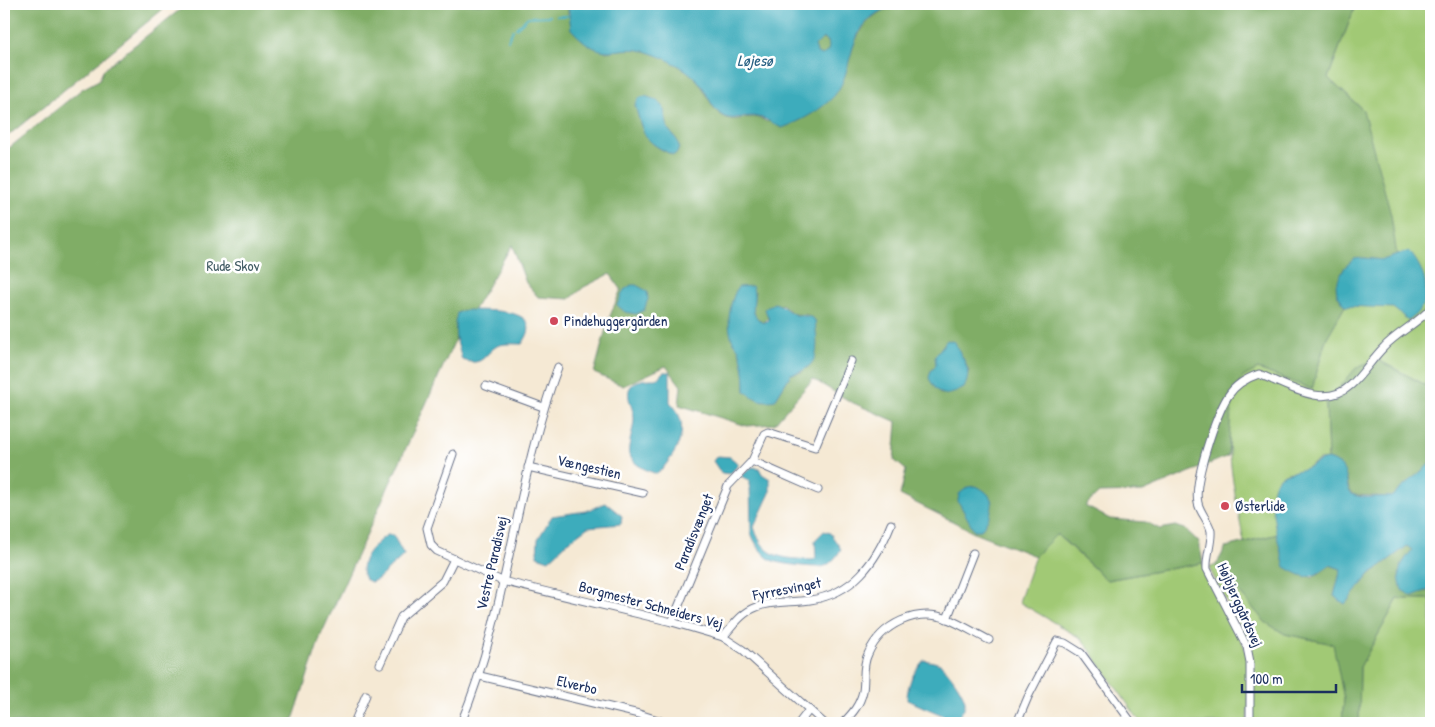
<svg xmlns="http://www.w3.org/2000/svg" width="1435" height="727" font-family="'Patrick Hand',sans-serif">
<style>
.green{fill:#a1c975;stroke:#5e7c6a}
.forest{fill:#80ad66;stroke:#4e6e62;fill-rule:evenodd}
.water{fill:#3eacbc;stroke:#2c6e8d;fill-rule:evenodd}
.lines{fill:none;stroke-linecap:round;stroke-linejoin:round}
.stream{stroke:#3eacbc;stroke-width:2}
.minor-casing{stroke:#677087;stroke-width:9}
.minor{stroke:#fff;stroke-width:7}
.poi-dot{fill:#d1495b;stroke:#fff;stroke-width:2}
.labels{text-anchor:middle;stroke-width:5;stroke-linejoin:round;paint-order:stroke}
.park-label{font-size:15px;fill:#435d65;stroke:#fff}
.poi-label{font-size:15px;fill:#1b2f5e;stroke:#fff;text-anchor:start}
.street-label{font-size:15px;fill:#1b2f5e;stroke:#fff}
.water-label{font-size:16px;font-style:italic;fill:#296184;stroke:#fff}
</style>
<rect width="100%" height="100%" fill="#fff"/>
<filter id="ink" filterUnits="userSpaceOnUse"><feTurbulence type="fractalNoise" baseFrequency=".02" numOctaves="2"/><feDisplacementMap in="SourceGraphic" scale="10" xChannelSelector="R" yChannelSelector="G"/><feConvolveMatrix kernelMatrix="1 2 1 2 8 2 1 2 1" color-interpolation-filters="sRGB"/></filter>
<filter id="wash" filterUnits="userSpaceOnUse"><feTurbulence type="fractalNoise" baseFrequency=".0096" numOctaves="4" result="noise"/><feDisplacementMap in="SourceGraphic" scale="20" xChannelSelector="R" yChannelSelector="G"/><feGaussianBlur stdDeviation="1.12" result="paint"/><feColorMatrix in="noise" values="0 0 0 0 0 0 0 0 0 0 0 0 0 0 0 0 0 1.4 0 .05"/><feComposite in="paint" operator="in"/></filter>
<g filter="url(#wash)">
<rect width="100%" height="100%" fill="#f5e9d4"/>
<g class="green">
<path d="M1356,4H1431V388L1378,360L1326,403L1328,459L1319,460L1305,469L1284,474L1273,508L1278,534L1244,542C1236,500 1216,416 1242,378C1245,374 1253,372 1258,369L1312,389L1326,339L1345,306L1363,110L1328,78Z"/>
<path d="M1056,534L1107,580L1203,563C1209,594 1233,617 1244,646C1252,668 1249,700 1247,723H1141L1082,639L1019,602L1035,556Z"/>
<path d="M1216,565L1265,622L1285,634L1334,644L1344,699L1342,723H1253L1250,646L1209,568Z"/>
<path d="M1398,599H1431V723H1359L1360,667Z"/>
</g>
<g class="forest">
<path d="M4,4H157L162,10L4,139Z"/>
<path d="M187,4H568V16L606,52C615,51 627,47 637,49C655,52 687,67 698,81C707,92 712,112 726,118C741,123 751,111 767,122L844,76C851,48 862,12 895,7C907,5 919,7 931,4H1356L1328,78L1363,110L1391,215L1397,256L1383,260L1364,258L1337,294L1345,306L1326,339L1312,389L1258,369L1243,377L1232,397L1228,456L1143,492L1099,493L1085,506L1110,519L1146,522L1160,529L1175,526L1185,529L1199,542L1203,563L1107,580L1057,534L1035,556L976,533L900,495L906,470L894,460L897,422L851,402L813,379L774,424L747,426L679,405L681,386L666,366L623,386L594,373L608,321L621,289L610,274L584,287L570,299L538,297L526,283L512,245L473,311L465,310L456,332V338L321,635L292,723H4V152L82,89L99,80L103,70ZM635,105L663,106C664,113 664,120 667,127C672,137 681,141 677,153L673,155C643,141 644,136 635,105ZM755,291C753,305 750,315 763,323L782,304L793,314L808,315L802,372L791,374L775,400L745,391V369L739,350ZM954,342L969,371L956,392L940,394L931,371Z"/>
<circle cx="822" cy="47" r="8"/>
<path d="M1378,360L1431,388V463L1391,497L1354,495L1349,491C1347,477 1343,463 1328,459L1326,403L1356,368Z"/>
<path d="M1278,534L1281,553L1312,578L1331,565L1341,569L1334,596L1345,604L1370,574L1407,546L1413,550L1401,566L1426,592L1431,589V599H1398L1360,667L1359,723H1342L1344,699L1333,644L1285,634L1265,622L1216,565L1226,547Z"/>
</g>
<g class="water">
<path d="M568,4H931C916,8 899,3 885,9C844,27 856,70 834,96C820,111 801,121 782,128C775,125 766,118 758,117C744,113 730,125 718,112C709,103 706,89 697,80C686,68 669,60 654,54C616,39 607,69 571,29ZM823,38L828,41C830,48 829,52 822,55L817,53L815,46Z"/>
<path d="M645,96L656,100L663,106L668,129L677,140L679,147L677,153L673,155C643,141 644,136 635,105L639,98Z"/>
<path d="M1409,251C1428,273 1435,304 1408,320L1393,308L1345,306L1337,294L1336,284L1345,267L1354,259L1364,258L1383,260Z"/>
<path d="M631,285H636L647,291L648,299L644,310L636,314L625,312L617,305L624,290Z"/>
<path d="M752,286C759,301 745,311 763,323L769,320L765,309L774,303C784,305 787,312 796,315C804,317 808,314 815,320C817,345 823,368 791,374L775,400C761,403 755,399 745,391C745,377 744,366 740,353C739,347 734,344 732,339C726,323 730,301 738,287Z"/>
<path d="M465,310C484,311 550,306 522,344C515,344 503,343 497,346C483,355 484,367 462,360L456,338L455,323L457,313Z"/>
<path d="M947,340L955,342C962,360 974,368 964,388C945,398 939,397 929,378L931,371L936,365L935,356Z"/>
<path d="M663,372H670V402C693,425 678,454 657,474C646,470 634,466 629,454C627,447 634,429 634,419C634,408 624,395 631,386C637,379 648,379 657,379Z"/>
<path d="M717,456L730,457L739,464L730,474L721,473L713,461Z"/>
<path d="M1328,459C1355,466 1341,491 1354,495C1364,499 1380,496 1391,497L1431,463V589L1412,596L1402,590C1396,570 1400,566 1412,550L1407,546L1370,574L1345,604L1334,596L1341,569L1330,565C1309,580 1308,580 1285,567C1280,550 1265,495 1276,481C1283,472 1294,472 1304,469C1313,466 1318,460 1328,459Z"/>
<path d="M752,467L759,468L762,474L770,479V493L754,527C764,559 782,558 812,560L816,558L815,540L824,531L830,533L841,549C837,556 833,562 825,566C819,569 778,564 771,560C763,556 753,541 751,532L750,481L741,476Z"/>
<path d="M976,486C1000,497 993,512 981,530H974L958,501L959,494L968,487Z"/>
<path d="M606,503L622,516L621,524L588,527L568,542L549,560L537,556L538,539L552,516L586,511Z"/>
<path d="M387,535H393L404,555L378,579L371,582L365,579C355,562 374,544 387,535Z"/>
<path d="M924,660C929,661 935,662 940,664C947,668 967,696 965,704C964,711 959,716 954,720L907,700C907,685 913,672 924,660Z"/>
</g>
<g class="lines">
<g class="stream">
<path d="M557,16H568"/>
<path d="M516,28L528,17L550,16"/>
<path d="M508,40L513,30"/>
</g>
</g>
</g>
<g filter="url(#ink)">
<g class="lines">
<g class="minor-casing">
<g id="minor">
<path d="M486,386L543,407"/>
<path d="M453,454L427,528L431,545L437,551L502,581L672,622L723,637L743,650L824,723"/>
<path d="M752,461L818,490"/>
<path d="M528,467L643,493"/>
<path d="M947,619L973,553"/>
<path d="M672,622L728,486L752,461L764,434L768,432L815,447L851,361"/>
<path d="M723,637C733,626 742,612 757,607C773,600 793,603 810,600C853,594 876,562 891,524"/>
<path d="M380,664L401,617L443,581L454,559"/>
<path d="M480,676L639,714L667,723"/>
<path d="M354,723L366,695"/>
<path d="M461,723C508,611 515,483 558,367"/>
<path d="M799,723L809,710"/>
<path d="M843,723C852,714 860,705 863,691C865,679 862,666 868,654C881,624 917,607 948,619C962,625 975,633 989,640"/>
<path d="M1017,723L1028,697L1057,641L1065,643L1081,653L1132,723"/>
<path d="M1250,723V662L1247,647L1207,569C1206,556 1212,543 1211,531C1209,521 1200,513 1198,503C1193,482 1216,415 1228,396C1235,385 1247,378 1259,374C1287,385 1324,410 1351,385C1363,374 1372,359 1384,347C1398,332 1417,324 1431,308"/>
</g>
</g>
<use href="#minor" class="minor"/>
</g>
</g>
<g class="poi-dot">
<circle cx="554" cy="321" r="5"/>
<circle cx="1225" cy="506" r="5"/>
</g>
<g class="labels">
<g class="park-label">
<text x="233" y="271">Rude Skov</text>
</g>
<g class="poi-label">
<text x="564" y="326">Pindehuggergården</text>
<text x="1235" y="511">Østerlide</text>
</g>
<g class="street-label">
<text transform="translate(589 467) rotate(13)" y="5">Vængestien</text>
<text transform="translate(694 532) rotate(-68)" y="5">Paradisvænget</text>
<text transform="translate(492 563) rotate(-77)" y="5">Vestre Paradisvej</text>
<text transform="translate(787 589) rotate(-11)" y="5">Fyrresvinget</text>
<text transform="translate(651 605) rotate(15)" y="5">Borgmester Schneiders Vej</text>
<text transform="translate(1240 605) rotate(66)" y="5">Højbjerggårdsvej</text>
<text transform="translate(577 685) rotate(13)" y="5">Elverbo</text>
</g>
<g class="water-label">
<text x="755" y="66">Løjesø</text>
</g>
</g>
<rect width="1435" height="727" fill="none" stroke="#fff" stroke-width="20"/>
<path d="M1242 684v8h94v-8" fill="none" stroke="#1b2f5e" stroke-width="2.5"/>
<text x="1250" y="684" font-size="15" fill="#1b2f5e" stroke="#ffffff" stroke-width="4" paint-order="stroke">100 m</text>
</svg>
